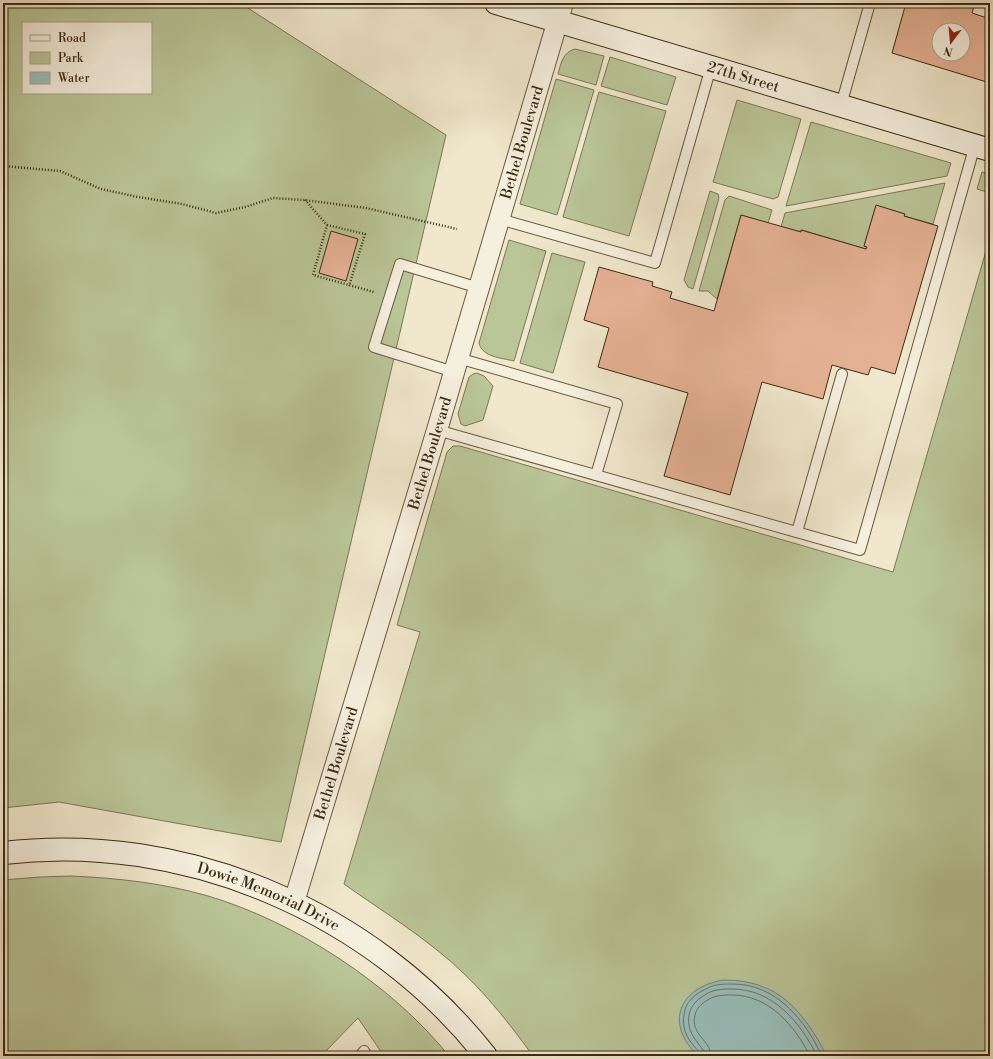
<svg xmlns="http://www.w3.org/2000/svg" width="993" height="1059" font-family="'Libre Bodoni',serif">
<style>
.green{fill:#bac598;stroke:#7b7855;fill-rule:evenodd}
.water{fill:#9bbfbc;stroke:#758478}
.lines{fill:none;stroke-linecap:round;stroke-linejoin:round}
.shore{stroke:#6c7567;stroke-width:1}
.building{fill:#e5b195;stroke:#3c2b12;fill-rule:evenodd}
.lane-casing{stroke:#695a40;stroke-width:12}
.street-casing{stroke:#695a40;stroke-width:22}
.secondary-casing{stroke:#3c2b12;stroke-width:24}
.path{stroke:#3c2b12;stroke-width:2.5;stroke-dasharray:1 2;stroke-linecap:butt}
.lane{stroke:#f5efde;stroke-width:10}
.street{stroke:#f5efde;stroke-width:20}
.secondary{stroke:#f5efde;stroke-width:22}
.labels{text-anchor:middle;stroke-width:3;stroke-linejoin:round;paint-order:stroke}
.street-label{font-size:15px;fill:#3c2b12;stroke:#f5efde}
</style>
<rect width="100%" height="100%" fill="#f0e7cc"/>
<filter id="stains"><feTurbulence type="fractalNoise" baseFrequency=".005" numOctaves="4"/><feColorMatrix values="0 0 0 0 .2 0 0 0 0 .09 0 0 0 0 .02 0 0 0 .5 -.17"/></filter>
<radialGradient id="worn" r=".72"><stop offset=".6" stop-color="#630" stop-opacity="0"/><stop offset="1" stop-color="#630" stop-opacity=".3"/></radialGradient>
<g class="green">
<path d="M3,3H240L446,135L281,842L59,802L3,808ZM23,23H151V93H23Z"/>
<path d="M575,49L604,56L596,85L558,74C561,63 563,52 575,49Z"/>
<path d="M610,57L676,77L667,105L601,86Z"/>
<path d="M556,79L594,90L557,215L520,204Z"/>
<path d="M599,92L666,111L629,236L563,217Z"/>
<path d="M737,100L801,119L778,197L773,199L713,182Z"/>
<path d="M811,122L951,163L947,176L786,206Z"/>
<path d="M982,172L990,174V193L977,189Z"/>
<path d="M945,183L933,224L904,216V214L876,206L864,246L867,247L866,249L802,230L801,232L781,227L785,213Z"/>
<path d="M710,191L718,194L719,198L693,289L688,287L684,280Z"/>
<path d="M729,196L772,210L768,223L741,215L717,299L708,291H699L725,200Z"/>
<path d="M990,237V1056H533C505,1017 475,980 437,950C407,926 375,906 344,884L420,632L397,625L447,452L453,446H460L893,572Z"/>
<path d="M509,240L546,251L514,361C502,358 482,357 479,343Z"/>
<path d="M552,253L585,262L553,373L520,363Z"/>
<path d="M477,373L484,376L493,386L483,420L465,426L461,424L458,414L469,377L473,374Z"/>
<path d="M71,876C117,878 163,883 208,896C296,922 392,985 449,1056H384L358,1018L321,1056H3V880L40,877Z"/>
</g>
<path class="water" d="M724,980C779,980 803,1011 827,1056H698C664,1023 679,987 724,980Z"/>
<g class="lines">
<g class="shore">
<path d="M700,1056C700,1051 697,1050 694,1046C686,1037 682,1027 684,1015C685,1002 695,994 706,989C714,984 723,984 733,984C776,984 805,1020 822,1056"/>
<path d="M705,1056C705,1050 701,1048 698,1043C691,1035 687,1025 689,1015C691,1004 699,998 708,993C716,989 724,989 732,989C773,989 801,1023 817,1056"/>
<path d="M711,1056C711,1040 690,1035 695,1015C697,1006 704,1002 711,998C718,995 725,995 732,995C769,995 795,1026 810,1056"/>
</g>
</g>
<g class="building">
<path d="M906,3H975L972,13L990,19V83L892,53ZM939,30H963V54H939Z"/>
<path d="M876,205L905,214L904,216L938,226L895,374L871,367L868,375L832,365L823,399L762,382L730,495L664,476L688,393L598,367L609,328L584,320L599,267L653,282L652,286L672,292L670,298L714,311L741,215L801,232V230L866,249L867,247L864,246Z"/>
<path d="M331,231L358,239L346,281L319,273Z"/>
</g>
<g class="lines">
<g class="lane-casing">
<g id="lane">
<path d="M841,105L870,3"/>
<path d="M499,219L655,263L711,67"/>
<path d="M458,358L617,404L596,475"/>
<path d="M454,372L374,347L400,264L479,288"/>
<path d="M437,430L860,550L975,145"/>
<path d="M797,532L842,374"/>
<path d="M360,1056L364,1051L367,1056"/>
</g>
</g>
<g class="street-casing">
<g id="street">
<path id="s1" d="M294,902L437,430L563,3"/>
</g>
</g>
<g class="secondary-casing">
<g id="secondary">
<path id="s2" d="M496,3L990,150"/>
<path id="s3" d="M3,853C185,831 373,912 486,1056"/>
</g>
</g>
<g class="path">
<path d="M3,166L60,171L101,189L138,197L182,204L216,213L245,207L273,198L304,200L366,208L457,229"/>
<path d="M305,200L327,225L313,275L374,292"/>
<path d="M327,225L365,234L349,286"/>
</g>
<use href="#lane" class="lane"/>
<use href="#street" class="street"/>
<use href="#secondary" class="secondary"/>
</g>
<g class="labels">
<g class="street-label">
<text dy="5" stroke="none"><textPath href="#s2" startOffset="258">27th Street</textPath></text>
<text dy="5" stroke="none"><textPath href="#s1" startOffset="793">Bethel Boulevard</textPath></text>
<text dy="5" stroke="none"><textPath href="#s1" startOffset="469">Bethel Boulevard</textPath></text>
<text dy="5" stroke="none"><textPath href="#s1" startOffset="145">Bethel Boulevard</textPath></text>
<text dy="5" stroke="none"><textPath href="#s3" startOffset="273">Dowie Memorial Drive</textPath></text>
</g>
</g>
<rect width="993" height="1059" fill="none" stroke="#f0e7cc" stroke-width="16"/>
<rect x="4" y="4" width="985" height="1051" fill="none" stroke="#3c2b12" stroke-width="2"/>
<rect x="8" y="8" width="977" height="1043" fill="none" stroke="#3c2b12"/>
<rect x="22" y="22" width="130" height="72" fill="#f5efde" stroke="#aba18c"/>
<rect x="30" y="35" width="20" height="6" fill="#f5efde" stroke="#aba18c"/>
<text x="58" y="42" font-size="12" fill="#3c2b12">Road</text>
<rect x="30" y="52" width="20" height="12" fill="#bac598" stroke="#aba18c"/>
<text x="58" y="62" font-size="12" fill="#3c2b12">Park</text>
<rect x="30" y="72" width="20" height="12" fill="#9bbfbc" stroke="#aba18c"/>
<text x="58" y="82" font-size="12" fill="#3c2b12">Water</text>
<g transform="translate(951 42) rotate(196)"><circle r="19" fill="#f5efde" stroke="#aba18c"/>
<path d="M0-3L7 15L0 10L-7 15Z" fill="#8f2418"/>
<text y="-6" font-size="11" font-weight="bold" text-anchor="middle" fill="#3c2b12">N</text>
</g>
<rect width="100%" height="100%" filter="url(#stains)"/>
<rect width="100%" height="100%" fill="url(#worn)"/>
</svg>
